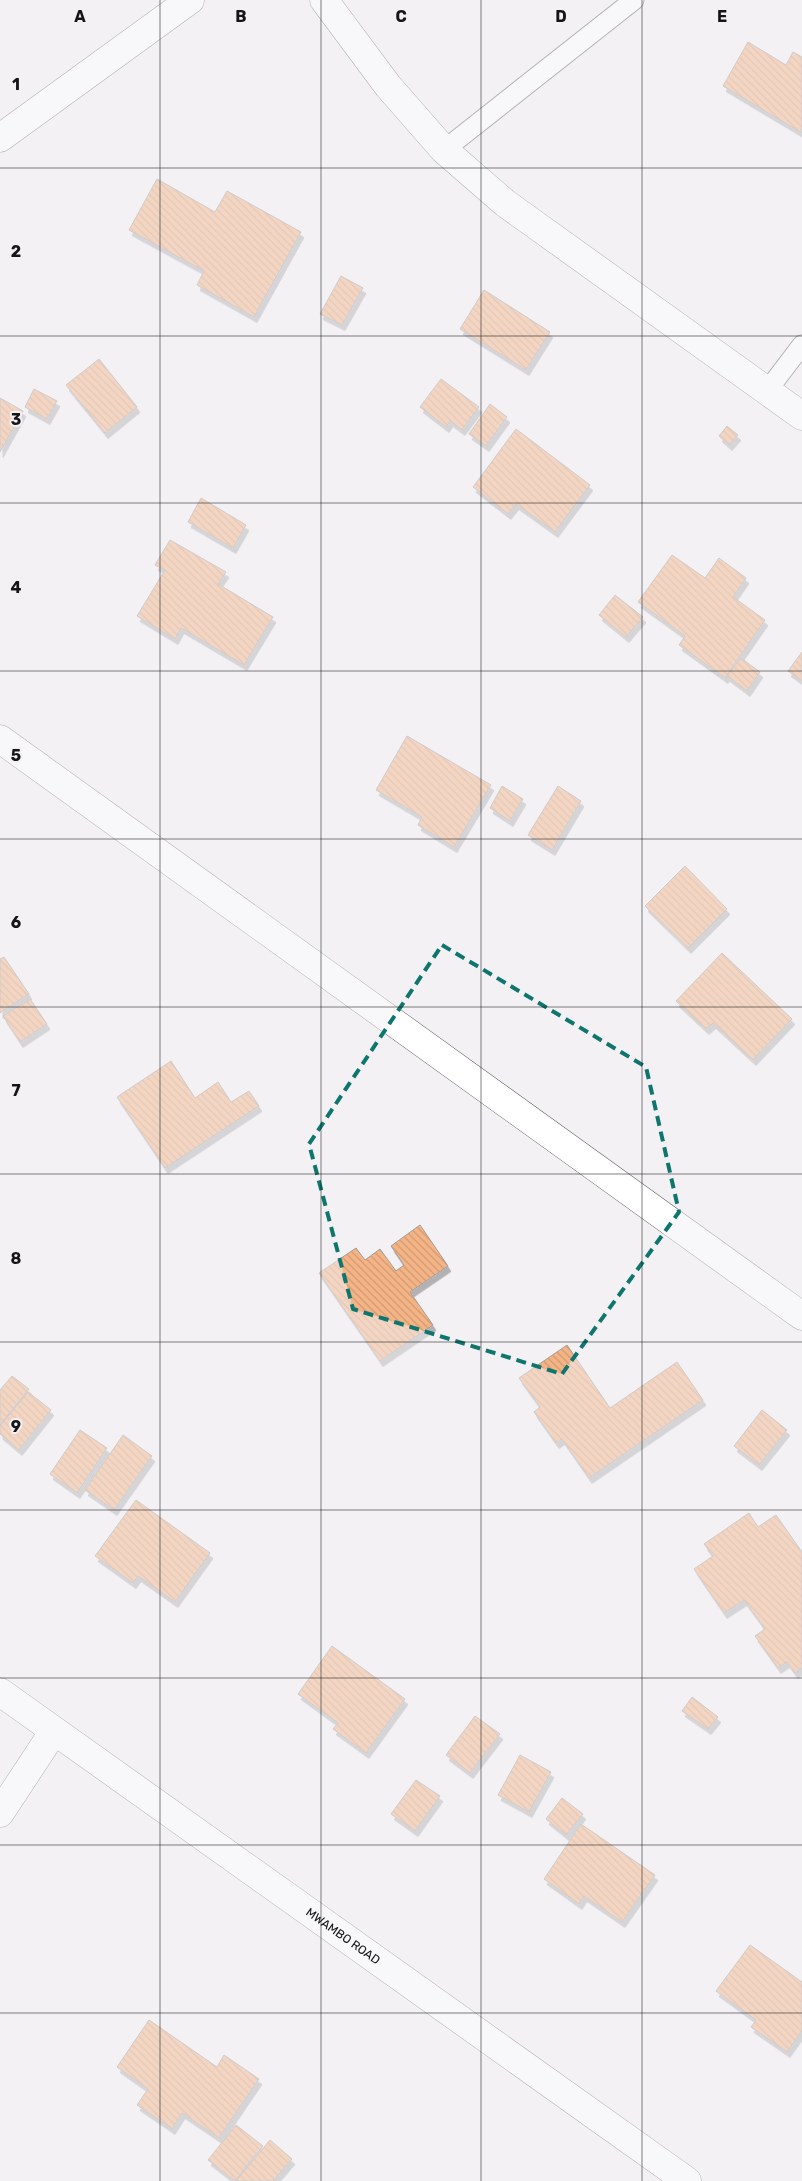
<svg xmlns="http://www.w3.org/2000/svg" width="802" height="2181" font-family="Rubik,sans-serif">
<style>
.building{fill:url(#building-back-hatch);stroke:#a29f9d;filter:url(#shadow)}
.lines{fill:none;stroke-linecap:round;stroke-linejoin:round}
.lane-casing{stroke:#696769;stroke-width:21}
.street-casing{stroke:#696769;stroke-width:29}
.lane{stroke:#fff;stroke-width:19}
.street{stroke:#fff;stroke-width:28}
.marked{fill:none;stroke:#0f766e;stroke-width:4;stroke-dasharray:10 6;stroke-linejoin:round}
.grid{fill:none;stroke:#161516;stroke-width:1;stroke-opacity:0.55}
.labels{text-anchor:middle;stroke-width:4;stroke-linejoin:round;paint-order:stroke}
.street-label{font-size:12px;fill:#161516;stroke:#f3f1f4}
.grid-label{font-size:16px;text-anchor:middle;font-weight:bold;fill:#161516;stroke:#f3f1f4;stroke-width:4;stroke-linejoin:round;paint-order:stroke}
</style>
<defs>
<pattern id="building-back-hatch" width="6" height="6" patternUnits="userSpaceOnUse" patternTransform="scale(1.25)"><rect width="6" height="6" fill="#f4b486"/><path d="M-1 5l2 2M0 0l6 6M5-1l2 2" fill="none" stroke="#d09a73"/></pattern>
<filter id="shadow"><feDropShadow dx="3" dy="5.5" stdDeviation="0" flood-color="#0004"/></filter>
</defs>
<rect width="100%" height="100%" fill="#f3f1f4"/>
<g class="building">
<path d="M748,42L786,65L793,52L802,57V128L800,132L723,86Z"/>
<path d="M157,179L215,212L227,191L301,232L254,317L197,285L204,271L129,230Z"/>
<path d="M341,276L363,288L342,325L320,314Z"/>
<path d="M484,290L550,332L526,370L460,329Z"/>
<path d="M99,359L137,407L105,433L66,385Z"/>
<path d="M441,379L479,407L462,430L450,421L446,427L420,407Z"/>
<path d="M34,389L57,401L47,419L25,407Z"/>
<path d="M0,398L23,411L0,452Z"/>
<path d="M490,404L507,417L486,446L469,434Z"/>
<path d="M727,426L738,435L729,445L719,436Z"/>
<path d="M516,429L590,485L555,532L516,504L508,514L473,487Z"/>
<path d="M201,498L246,525L233,548L188,522Z"/>
<path d="M170,540L226,572L218,584L273,617L244,665L181,628L175,639L137,616L165,570L155,565Z"/>
<path d="M672,555L705,578L719,558L746,578L733,597L765,620L725,678L679,645L685,636L638,602Z"/>
<path d="M615,595L643,617L626,637L599,615Z"/>
<path d="M802,652V681L788,671Z"/>
<path d="M741,658L760,672L747,691L727,676Z"/>
<path d="M407,736L491,785L454,847L418,825L422,817L376,790Z"/>
<path d="M502,786L523,799L510,821L490,808Z"/>
<path d="M558,786L581,801L552,850L528,835Z"/>
<path d="M685,866L727,909L688,948L645,906Z"/>
<path d="M722,953L792,1019L753,1060L713,1023L706,1029L676,1001Z"/>
<path d="M4,957L29,994L0,1013V959Z"/>
<path d="M30,999L47,1024L20,1042L3,1016Z"/>
<path d="M171,1061L195,1098L218,1082L231,1102L249,1091L259,1106L165,1168L117,1097Z"/>
<path d="M420,1225L448,1266L410,1292L433,1325L380,1361L319,1273L356,1248L365,1260L380,1249L396,1271L404,1265L391,1246Z"/>
<path d="M567,1345L610,1408L677,1362L703,1400L589,1478L562,1439L556,1443L534,1412L540,1407L519,1378Z"/>
<path d="M12,1376L29,1389L0,1425V1390Z"/>
<path d="M28,1392L51,1410L19,1450L0,1434V1426Z"/>
<path d="M762,1410L787,1430L759,1465L734,1446Z"/>
<path d="M80,1430L107,1448L77,1493L50,1474Z"/>
<path d="M123,1435L152,1456L114,1510L85,1490Z"/>
<path d="M136,1500L210,1553L175,1602L138,1576L133,1583L95,1556Z"/>
<path d="M749,1513L758,1527L776,1515L802,1552V1668L795,1673L787,1662L778,1668L755,1636L765,1629L744,1600L724,1613L694,1569L713,1556L704,1544Z"/>
<path d="M332,1646L405,1699L366,1753L333,1729L338,1723L298,1694Z"/>
<path d="M692,1697L718,1717L708,1729L682,1711Z"/>
<path d="M475,1716L500,1734L470,1773L446,1755Z"/>
<path d="M520,1755L551,1772L529,1812L498,1795Z"/>
<path d="M416,1780L440,1796L415,1831L391,1814Z"/>
<path d="M562,1798L583,1814L566,1835L546,1819Z"/>
<path d="M581,1824L655,1875L622,1922L584,1896L579,1904L544,1879Z"/>
<path d="M750,1945L802,1982V2031L787,2052L751,2027L756,2020L716,1991Z"/>
<path d="M149,2020L217,2067L224,2055L259,2079L219,2138L182,2113L172,2129L137,2105L148,2089L117,2067Z"/>
<path d="M236,2125L263,2146L235,2181L208,2160Z"/>
<path d="M270,2140L292,2159L273,2181H236Z"/>
</g>
<g class="lines">
<g class="lane-casing">
<g id="lane">
<path d="M444,150L634,0"/>
<path d="M767,391L802,345"/>
</g>
</g>
<g class="street-casing">
<g id="street">
<path d="M324,0L388,86L444,150L505,203L802,416"/>
<path d="M0,138L190,0"/>
<path d="M0,739L802,1316"/>
<path id="s1" d="M0,1692L687,2181"/>
<path d="M0,1813L54,1731"/>
</g>
</g>
<use href="#lane" class="lane"/>
<use href="#street" class="street"/>
</g>
<path d="M0 0H802V2181H0ZM442,945L646,1067L679,1212L562,1374L353,1309L309,1144Z" fill="#f3f1f4" fill-opacity=".55" fill-rule="evenodd"/>
<path class="marked" d="M442,945L646,1067L679,1212L562,1374L353,1309L309,1144Z"/>
<path class="grid" d="M160,0V2181M321,0V2181M481,0V2181M642,0V2181M0,168H802M0,336H802M0,503H802M0,671H802M0,839H802M0,1007H802M0,1174H802M0,1342H802M0,1510H802M0,1678H802M0,1845H802M0,2013H802"/>
<g class="labels">
<g class="street-label">
<text dy="4" stroke="none"><textPath href="#s1" startOffset="421">MWAMBO ROAD</textPath></text>
</g>
</g>
<g class="grid-label">
<text x="80" y="22">A</text>
<text x="241" y="22">B</text>
<text x="401" y="22">C</text>
<text x="561" y="22">D</text>
<text x="722" y="22">E</text>
<text x="16" y="90">1</text>
<text x="16" y="257">2</text>
<text x="16" y="425">3</text>
<text x="16" y="593">4</text>
<text x="16" y="761">5</text>
<text x="16" y="928">6</text>
<text x="16" y="1096">7</text>
<text x="16" y="1264">8</text>
<text x="16" y="1432">9</text>
</g>
</svg>
